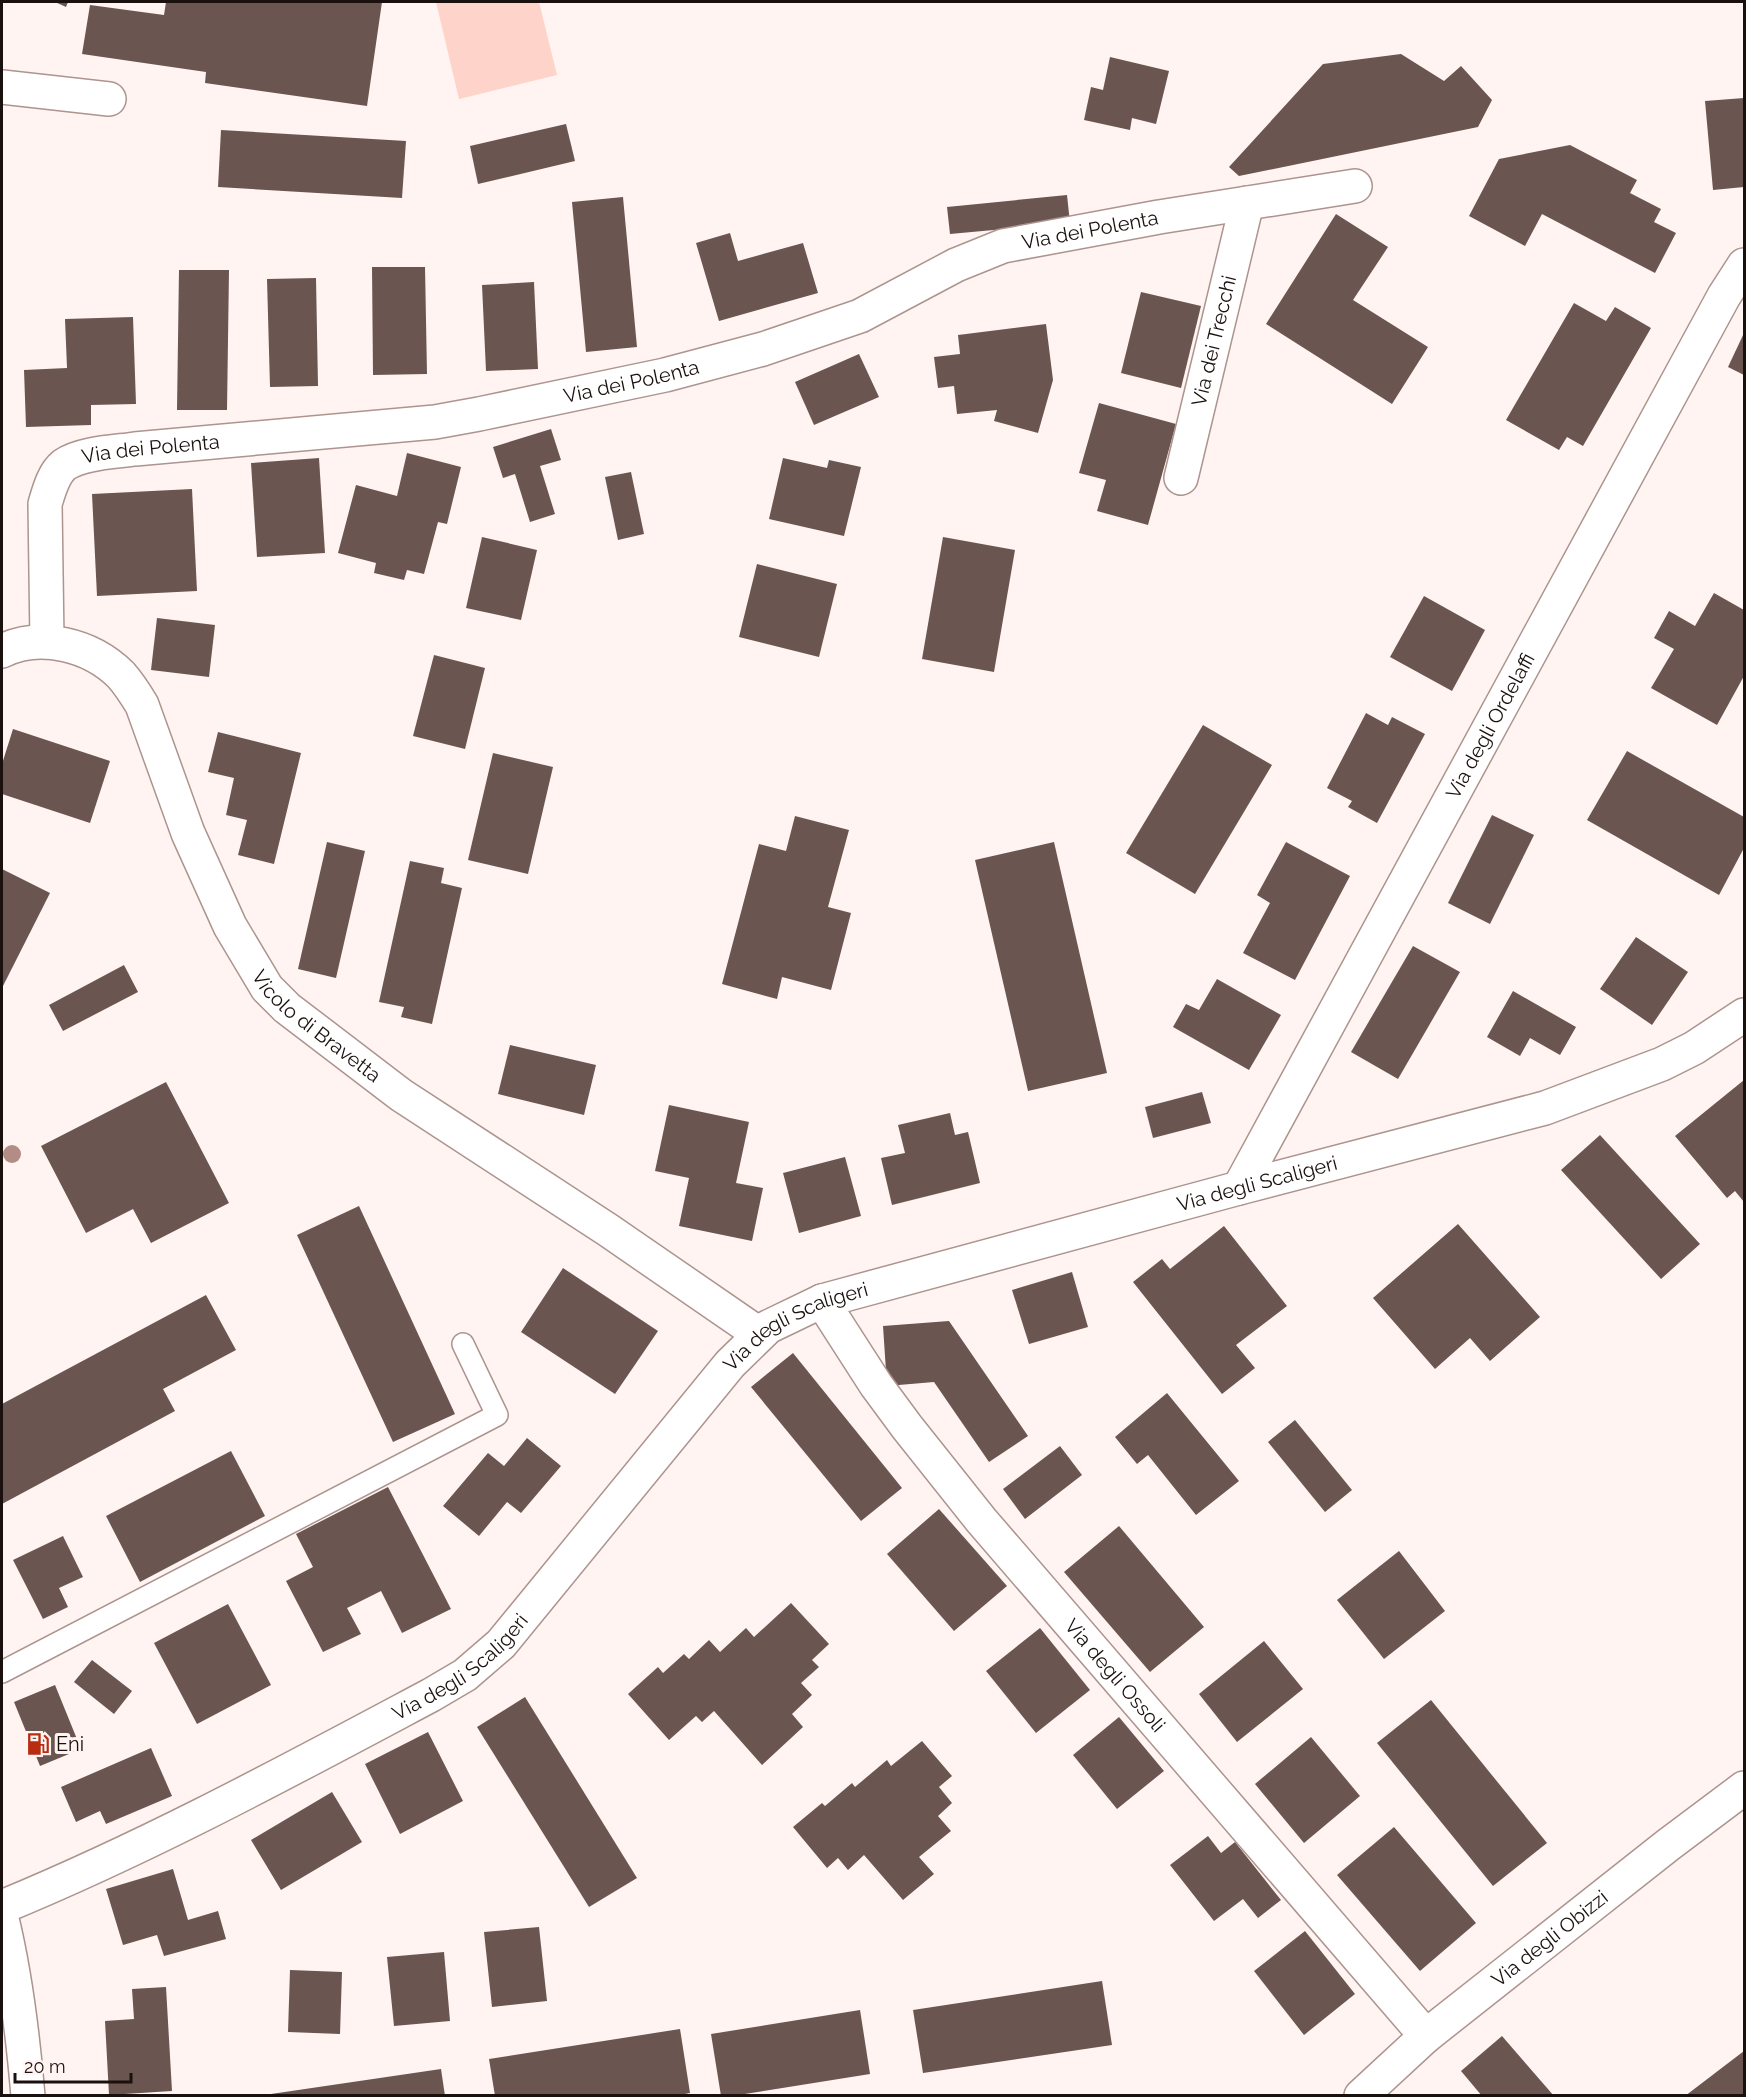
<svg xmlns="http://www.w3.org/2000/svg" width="1746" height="2097" font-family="Raleway,sans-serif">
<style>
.green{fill:#fdd3ca}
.building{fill:#6b5550}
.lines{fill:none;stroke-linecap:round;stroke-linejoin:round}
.service-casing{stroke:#ad948e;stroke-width:24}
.minor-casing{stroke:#ad948e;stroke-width:36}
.secondary-casing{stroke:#ad948e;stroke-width:36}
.service{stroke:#fff;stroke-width:21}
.minor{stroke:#fff;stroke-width:33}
.secondary{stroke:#fff;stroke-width:33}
.tree{fill:#b28d85}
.labels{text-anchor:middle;stroke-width:6;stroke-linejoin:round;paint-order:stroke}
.street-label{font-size:20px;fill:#1a110f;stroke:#fff4f1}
.poi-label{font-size:20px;fill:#1a110f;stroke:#fff4f1;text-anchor:start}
</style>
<rect width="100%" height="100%" fill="#fff4f1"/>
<path class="green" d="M436,2H539L557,75L459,99Z"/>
<g class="building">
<path d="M55,2H68L66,7Z"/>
<path d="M166,2H382L367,106L205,83L206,72L82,54L90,5L164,15Z"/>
<path d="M1401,54L1444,81L1461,66L1492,100L1478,127L1239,176L1229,167L1323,64Z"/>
<path d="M1110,57L1169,71L1156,124L1132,118L1130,130L1084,120L1091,87L1103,90Z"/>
<path d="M1744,98V187L1713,190L1705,101Z"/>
<path d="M566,124L575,161L478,184L470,146Z"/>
<path d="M221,130L406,141L402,198L218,187Z"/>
<path d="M1570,145L1637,180L1630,193L1661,209L1654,222L1676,233L1655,273L1542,214L1525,246L1469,216L1499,159Z"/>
<path d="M1067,195L1070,223L950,234L947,207Z"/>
<path d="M623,197L637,347L586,352L572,202Z"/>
<path d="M1336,214L1388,247L1353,300L1428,347L1392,404L1266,324Z"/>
<path d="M730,233L738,261L803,243L818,293L719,321L696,243Z"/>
<path d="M372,267H425L427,374L373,375Z"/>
<path d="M179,270H229L227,410H177Z"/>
<path d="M316,278L318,386L270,387L267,279Z"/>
<path d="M534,282L538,369L486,371L482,285Z"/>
<path d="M1141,292L1201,306L1181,388L1121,373Z"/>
<path d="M1574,303L1606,321L1615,307L1651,328L1583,446L1567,437L1559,450L1506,420Z"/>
<path d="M133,317L136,404L91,405V425L26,427L24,370L67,368L65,319Z"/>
<path d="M1046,324L1053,380L1038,433L994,421L997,410L957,414L954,386L938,388L934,357L960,354L958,335Z"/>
<path d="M1744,333V375L1728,367Z"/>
<path d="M859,354L879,397L814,425L795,382Z"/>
<path d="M1099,403L1176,424L1148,525L1097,511L1106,480L1079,473Z"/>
<path d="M551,429L561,460L540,466L555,514L530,522L515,474L503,478L493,447Z"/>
<path d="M407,453L461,467L447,524L438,522L424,574L407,570L404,580L374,573L376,563L338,553L356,485L397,496Z"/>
<path d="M319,458L325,553L257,557L251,463Z"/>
<path d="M783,458L827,468L829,460L861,467L844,536L769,519Z"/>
<path d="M631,472L644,534L618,540L605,477Z"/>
<path d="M192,489L197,591L97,596L92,494Z"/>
<path d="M482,537L537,550L521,620L466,608Z"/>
<path d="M943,537L1015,550L994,672L922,659Z"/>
<path d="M757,564L837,584L819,657L739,637Z"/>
<path d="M1714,593L1744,610V676L1717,725L1651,688L1674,649L1654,638L1669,611L1695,626Z"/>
<path d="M1424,596L1485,630L1452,691L1390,657Z"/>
<path d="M157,618L215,625L209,677L151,670Z"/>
<path d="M434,655L485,668L465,749L413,736Z"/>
<path d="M1366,713L1388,725L1392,717L1425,734L1377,823L1348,807L1352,801L1327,788Z"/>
<path d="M1203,725L1272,765L1195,894L1126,853Z"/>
<path d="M13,729L110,761L90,823L2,794V764Z"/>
<path d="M218,732L301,753L274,864L238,855L247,820L226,815L234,778L208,772Z"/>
<path d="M1627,751L1744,817V848L1719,895L1587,820Z"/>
<path d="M493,753L553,767L528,874L468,860Z"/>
<path d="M1492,815L1534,835L1490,924L1448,903Z"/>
<path d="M795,816L849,830L828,907L851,913L831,990L782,977L777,999L722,984L759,844L786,851Z"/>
<path d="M327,842L365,851L336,978L298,969Z"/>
<path d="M1054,842L1107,1073L1028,1091L975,860Z"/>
<path d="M1286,842L1350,876L1295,980L1243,953L1270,903L1257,895Z"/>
<path d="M410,861L444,868L441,883L462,888L432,1024L401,1017L404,1007L379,1002Z"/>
<path d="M2,869L50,893L3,986L2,985Z"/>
<path d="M1636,937L1688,972L1652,1025L1600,989Z"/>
<path d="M1413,946L1460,972L1398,1079L1351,1052Z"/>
<path d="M124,965L138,992L63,1031L49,1005Z"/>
<path d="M1217,979L1281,1015L1249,1070L1173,1027L1186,1004L1199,1010Z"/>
<path d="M1513,991L1576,1027L1560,1055L1530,1038L1520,1056L1487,1037Z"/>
<path d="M510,1045L596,1065L584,1115L498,1094Z"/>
<path d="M1744,1080V1202L1735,1191L1727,1198L1675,1136Z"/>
<path d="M166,1082L229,1203L151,1243L133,1209L86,1233L41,1146Z"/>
<path d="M1202,1092L1211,1123L1153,1138L1145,1107Z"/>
<path d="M669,1105L749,1122L736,1183L763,1188L752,1241L679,1226L689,1178L655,1171Z"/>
<path d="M950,1113L955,1135L968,1132L980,1183L892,1205L881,1158L905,1153L898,1125Z"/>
<path d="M1600,1135L1700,1244L1661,1279L1561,1170Z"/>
<path d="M845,1157L861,1216L799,1233L783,1173Z"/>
<path d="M359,1206L455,1414L393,1442L297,1235Z"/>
<path d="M1458,1224L1540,1317L1490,1361L1470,1338L1435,1369L1373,1298Z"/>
<path d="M1224,1226L1287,1306L1236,1345L1255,1368L1222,1394L1133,1282L1162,1259L1170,1269Z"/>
<path d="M563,1268L658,1331L615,1394L521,1332Z"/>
<path d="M1072,1272L1088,1327L1029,1344L1012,1290Z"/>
<path d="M206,1295L236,1350L163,1389L175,1411L2,1504V1404Z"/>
<path d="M949,1321L1028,1436L989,1462L934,1382L887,1386L883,1326Z"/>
<path d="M793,1353L902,1488L861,1521L751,1387Z"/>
<path d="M1167,1393L1239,1481L1196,1515L1148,1455L1137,1464L1115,1437Z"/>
<path d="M1295,1420L1352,1490L1325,1512L1268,1442Z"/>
<path d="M527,1438L561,1466L521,1513L507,1502L479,1536L443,1506L488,1453L504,1466Z"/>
<path d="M1060,1446L1082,1475L1025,1519L1003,1489Z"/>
<path d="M231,1451L265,1516L140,1582L106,1516Z"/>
<path d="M388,1487L451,1609L402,1633L381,1591L347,1608L361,1634L323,1652L286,1581L313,1567L296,1534Z"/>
<path d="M939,1509L1007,1586L954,1631L887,1554Z"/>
<path d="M1119,1526L1204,1627L1150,1672L1064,1572Z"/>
<path d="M63,1536L83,1577L59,1588L68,1607L43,1619L13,1560Z"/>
<path d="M1399,1551L1445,1611L1384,1659L1337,1600Z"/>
<path d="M791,1603L829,1644L812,1660L819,1667L801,1683L812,1695L792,1714L803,1727L762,1765L714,1711L702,1722L696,1716L669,1740L628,1694L658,1667L663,1673L684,1654L689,1659L709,1640L720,1652L746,1628L754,1637Z"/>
<path d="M228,1604L271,1685L197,1724L154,1643Z"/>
<path d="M1040,1628L1090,1690L1036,1733L986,1671Z"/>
<path d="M1264,1641L1303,1689L1237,1742L1199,1694Z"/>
<path d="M92,1660L132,1691L114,1714L74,1682Z"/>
<path d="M55,1685L81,1749L40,1766L14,1702Z"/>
<path d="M525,1697L637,1878L589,1907L477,1727Z"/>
<path d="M1431,1700L1547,1843L1493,1886L1377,1743Z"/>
<path d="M1119,1717L1164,1771L1117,1809L1073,1755Z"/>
<path d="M428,1732L463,1801L400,1834L365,1764Z"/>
<path d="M1311,1737L1360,1796L1304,1843L1255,1784Z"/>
<path d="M922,1741L952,1776L939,1787L952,1803L938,1816L951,1831L919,1857L934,1874L903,1900L864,1855L848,1870L838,1858L827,1868L793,1827L822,1803L825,1806L852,1783L855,1787L887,1760L891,1766Z"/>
<path d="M151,1748L172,1796L106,1824L100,1811L76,1822L61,1787Z"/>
<path d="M332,1792L362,1842L281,1890L251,1840Z"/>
<path d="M1394,1827L1476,1923L1420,1971L1337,1875Z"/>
<path d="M1208,1836L1221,1853L1235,1842L1281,1900L1258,1918L1243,1899L1214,1921L1170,1865Z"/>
<path d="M173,1869L188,1920L218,1911L226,1939L164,1956L157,1935L123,1945L106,1889Z"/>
<path d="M539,1927L547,2001L492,2007L484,1932Z"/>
<path d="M1305,1931L1355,1994L1304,2035L1254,1971Z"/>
<path d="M444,1952L450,2021L394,2026L387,1957Z"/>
<path d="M290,1970L342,1972L340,2034L288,2032Z"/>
<path d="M1102,1981L1112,2045L923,2073L913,2010Z"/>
<path d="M166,1987L172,2091L109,2095L105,2021L134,2019L132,1989Z"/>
<path d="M860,2010L870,2074L732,2096H721L711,2034Z"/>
<path d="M680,2029L690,2093L675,2096H495L489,2059Z"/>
<path d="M1502,2036L1554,2096H1482L1461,2071Z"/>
<path d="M1744,2051V2096H1685Z"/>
<path d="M441,2069L445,2096H271V2094Z"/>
</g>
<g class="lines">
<g class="service-casing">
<path id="service" d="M2,1672L497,1415L463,1344"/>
</g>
<g class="minor-casing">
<g id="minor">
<path d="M2,87L109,99"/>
<path id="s1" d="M1181,478L1247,203"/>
<path id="s2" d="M47,641L45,504C49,491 53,474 64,465C81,453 114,452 135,449L435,422L479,414L665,375L763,349L860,316L956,265L1003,246L1159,217L1355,186"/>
<path id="s3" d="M2,651C40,632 91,645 121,675C129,684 136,695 142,705L188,833L230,926L267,988L287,1008L401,1095L608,1230L759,1334"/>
<path id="s4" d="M1239,1188L1724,296L1744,265"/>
<path id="s5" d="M822,1301L876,1385L907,1427L981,1520L1426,2036"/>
<path id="s6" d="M2,1907C150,1846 290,1770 431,1695L465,1675L501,1644L730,1364L768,1327L822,1301L1239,1188L1545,1108L1662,1064L1694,1048L1744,1015"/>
<path id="s7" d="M1361,2096L1426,2036L1668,1845L1744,1788"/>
</g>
</g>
<g class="secondary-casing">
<path id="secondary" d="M2,1919C16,1977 23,2036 28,2096"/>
</g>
<use href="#service" class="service"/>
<use href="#minor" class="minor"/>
<use href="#secondary" class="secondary"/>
</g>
<circle class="tree" cx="12" cy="1154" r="9"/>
<defs>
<g id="fuel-bare" transform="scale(1.8)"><path d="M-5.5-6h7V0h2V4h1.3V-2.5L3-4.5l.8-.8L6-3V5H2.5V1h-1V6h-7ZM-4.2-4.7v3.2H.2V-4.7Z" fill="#b82d11" stroke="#fff4f1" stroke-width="2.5" paint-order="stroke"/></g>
</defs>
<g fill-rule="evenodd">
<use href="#fuel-bare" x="38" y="1744"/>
</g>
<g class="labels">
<g class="street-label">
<text dy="7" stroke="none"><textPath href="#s2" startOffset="1242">Via dei Polenta</textPath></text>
<text dy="7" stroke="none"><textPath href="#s1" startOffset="141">Via dei Trecchi</textPath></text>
<text dy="7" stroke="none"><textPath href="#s2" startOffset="756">Via dei Polenta</textPath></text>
<text dy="7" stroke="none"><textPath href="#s2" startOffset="270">Via dei Polenta</textPath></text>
<text dy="7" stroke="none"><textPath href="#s4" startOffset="526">Via degli Ordelaffi</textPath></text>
<text dy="7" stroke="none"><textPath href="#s3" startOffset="538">Vicolo di Bravetta</textPath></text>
<text dy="7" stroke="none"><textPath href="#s6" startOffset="1491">Via degli Scaligeri</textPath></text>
<text dy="7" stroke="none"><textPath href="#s6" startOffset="1005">Via degli Scaligeri</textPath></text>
<text dy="7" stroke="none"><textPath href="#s6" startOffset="519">Via degli Scaligeri</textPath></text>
<text dy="7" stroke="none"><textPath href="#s5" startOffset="476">Via degli Ossoli</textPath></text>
<text dy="7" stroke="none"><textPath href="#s7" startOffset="246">Via degli Obizzi</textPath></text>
</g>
<g class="poi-label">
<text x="56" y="1751">Eni</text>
</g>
</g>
<rect width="1746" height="2097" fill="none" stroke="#1a110f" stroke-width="6"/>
<path d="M15 2073v9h116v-9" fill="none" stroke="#1a110f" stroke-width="3"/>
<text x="24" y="2073" font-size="18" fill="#1a110f" stroke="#fff4f1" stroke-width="4.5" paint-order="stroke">20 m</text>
</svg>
